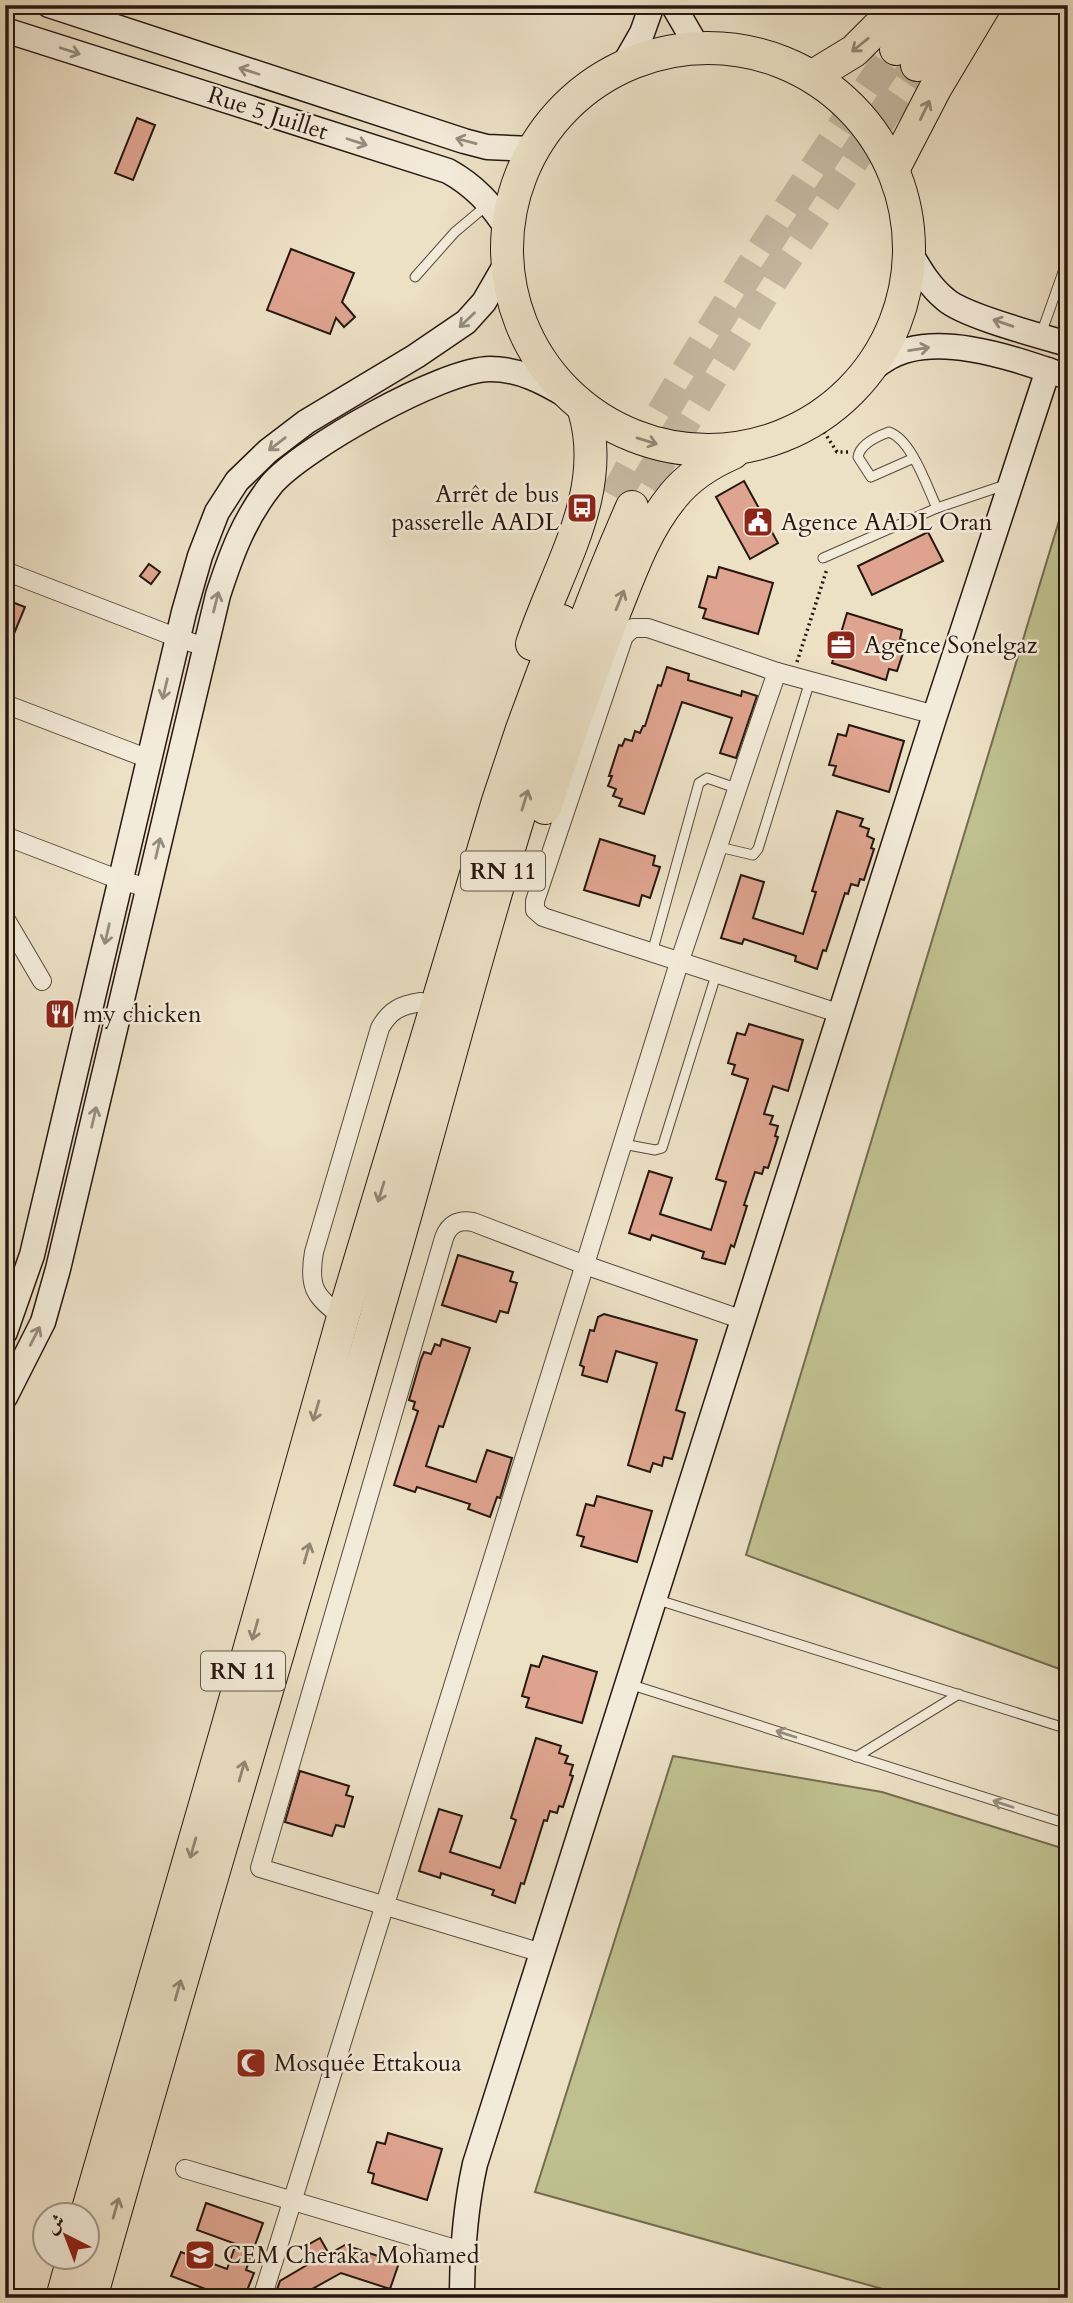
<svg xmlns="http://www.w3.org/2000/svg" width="1073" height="2303" font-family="Cardo,Amiri,serif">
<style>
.green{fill:#c0c08f;stroke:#746c50;stroke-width:2}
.building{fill:#dfa48f;stroke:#271711;stroke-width:2}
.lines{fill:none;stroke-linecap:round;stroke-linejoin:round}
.highway-tunnel{stroke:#c5b8a1;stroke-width:32;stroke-dasharray:32 16;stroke-linecap:butt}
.lane-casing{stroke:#58493e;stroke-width:11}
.street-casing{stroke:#58493e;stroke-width:20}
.secondary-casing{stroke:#271711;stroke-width:27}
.highway-casing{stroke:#271711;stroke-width:34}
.path{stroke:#271711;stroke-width:3.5;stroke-dasharray:2 3.5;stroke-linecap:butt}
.lane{stroke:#f3ebd9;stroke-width:9}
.street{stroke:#f3ebd9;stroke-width:18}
.secondary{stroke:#f3ebd9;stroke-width:24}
.highway{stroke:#ece0c5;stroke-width:32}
.oneway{stroke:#938674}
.oneway2{stroke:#978c7f}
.labels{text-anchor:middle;stroke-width:5;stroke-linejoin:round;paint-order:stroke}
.shield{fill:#f3ebd9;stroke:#64574d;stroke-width:2}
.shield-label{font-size:23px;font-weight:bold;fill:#271711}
.street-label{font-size:24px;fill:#271711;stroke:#f3ebd9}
.poi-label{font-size:24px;fill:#271711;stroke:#f3ebd9;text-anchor:start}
</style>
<rect width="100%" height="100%" fill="#ece0c5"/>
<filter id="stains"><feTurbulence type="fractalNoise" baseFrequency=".00286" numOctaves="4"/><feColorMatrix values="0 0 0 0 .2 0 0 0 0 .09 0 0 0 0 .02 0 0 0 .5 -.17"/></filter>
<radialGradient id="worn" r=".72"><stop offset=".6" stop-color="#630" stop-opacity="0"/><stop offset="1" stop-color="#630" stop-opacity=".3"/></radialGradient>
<g class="green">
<path d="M1068,491V1672L746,1555Z"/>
<path d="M673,1756L882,1792L1068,1850V2298H915L535,2192Z"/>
</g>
<g class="building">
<path d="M137,118L155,125L133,180L115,173Z"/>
<path d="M291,249L354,273L342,302L355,317L344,327L336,318L330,334L267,310Z"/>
<path d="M744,481L778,543L750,559L716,497Z"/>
<path d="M928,532L943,561L872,595L858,566Z"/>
<path d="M149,564L160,572L151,584L140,576Z"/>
<path d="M719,567L773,583L758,634L703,618L706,609L699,607L708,576L716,578Z"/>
<path d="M12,602L25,607L6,653L5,619Z"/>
<path d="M847,613L902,630L900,639L907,641L897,671L889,669L886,680L832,663Z"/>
<path d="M667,667L689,674L688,680L741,696L742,691L757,696L736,758L720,753L732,718L682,702L644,814L619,806L622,799L613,796L616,789L608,786L612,776H609L619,745L622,746L625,739L632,741L635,731L640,733L643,726H645L658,685L661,686Z"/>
<path d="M849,725L904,741L889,792L833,775L836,766L829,765L838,734L846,736Z"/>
<path d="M837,811L863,819L860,826L869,829L867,836L874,839L871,848L874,849L864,880L860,879L858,886L851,884L848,894L845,893L826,951L823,950L817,969L795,961L796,956L744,939L742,944L721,938L741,875L764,882L753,918L803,934L816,892L812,891Z"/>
<path d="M600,839L655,856L653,865L660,867L650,898L642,895L639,906L584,890Z"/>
<path d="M749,1024L803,1040L788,1091L773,1086L764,1114L773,1116L770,1124L778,1126L775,1136L778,1137L768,1168L764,1167L762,1174L755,1172L744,1205L747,1206L734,1247L731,1245L725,1264L702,1258L704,1252L652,1235L650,1240L629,1233L649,1171L672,1178L660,1214L711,1230L726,1182L716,1179L748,1079L732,1074L735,1065L728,1063L737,1033L745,1035Z"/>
<path d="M458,1255L513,1272L510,1281L517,1283L508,1313L500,1311L496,1322L442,1305Z"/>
<path d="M604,1314L697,1340L676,1410L685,1413L672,1459L664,1457L662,1466L653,1463L650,1472L628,1465L657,1363L616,1351L607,1382L582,1375L584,1367L580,1365L590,1330L594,1331L598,1317Z"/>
<path d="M442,1339L470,1348L443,1427L439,1426L426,1466L476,1482L487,1450L512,1458L500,1498L497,1497L490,1517L468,1509L470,1504L417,1487L415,1492L394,1485L418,1411L413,1409L415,1402L409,1400L421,1359L424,1352L431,1354L435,1344L440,1346Z"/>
<path d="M597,1496L652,1511L637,1562L581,1546L584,1537L577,1535L586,1504L594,1506Z"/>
<path d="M543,1656L597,1672L582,1723L526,1707L529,1698L522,1696L531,1665L539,1667Z"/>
<path d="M536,1738L561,1746L559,1753L568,1756L565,1763L573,1765L570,1775L573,1776L563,1807L559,1806L557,1813L550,1811L547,1821L544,1820L524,1884L521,1883L515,1903L492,1895L494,1890L441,1873L440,1878L419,1871L439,1809L462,1816L450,1852L500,1868L516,1820L511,1818Z"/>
<path d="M300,1771L349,1786L346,1795L353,1797L344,1827L336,1825L332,1836L285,1822Z"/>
<path d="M388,2133L442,2149L427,2200L372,2183L374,2174L368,2172L377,2142L385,2144Z"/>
<path d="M206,2203L263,2223L246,2270L254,2273L244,2298H214L216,2293L171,2276L181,2252L227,2269L236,2244L197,2230Z"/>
<path d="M320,2238L329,2254L345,2245L399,2263L390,2289L341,2273L296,2298H274L280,2281L312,2262L304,2247Z"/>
</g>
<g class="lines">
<g class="highway-tunnel">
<path d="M645,485L775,275L917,65"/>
<path d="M615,497C700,342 796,195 896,49"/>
</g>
<g class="lane-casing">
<g id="lane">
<path d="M415,277L455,232L486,206"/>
<path d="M1041,334L1068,258"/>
<path d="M914,458L871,477L858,457C860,444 878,436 889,432C912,440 927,487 937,508"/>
<path d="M823,558L937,508L1005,485"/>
<path d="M719,847L753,855L758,849L810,681"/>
<path d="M652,953L699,783L707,778L736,788"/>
<path d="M623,1144L655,1150L662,1148L716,975"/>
<path d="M655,1599L1068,1729"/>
<path d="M629,1684L1068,1824"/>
<path d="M856,1757L959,1694"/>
</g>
</g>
<g class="street-casing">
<g id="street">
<path d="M5,571L178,638L205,647"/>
<path d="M777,672L648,628H633L624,636L535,901V910L543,917L841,1014"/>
<path d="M5,704L149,759"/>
<path d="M5,836L120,880L148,888"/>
<path d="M5,918L42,981"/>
<path d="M343,1317C314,1297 308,1286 314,1252L380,1028C390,1010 401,1005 421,1002"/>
<path d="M542,1953L260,1868L444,1238C449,1224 459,1219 473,1222L585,1265L743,1320"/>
<path d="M185,2169L462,2251"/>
<path d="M262,2298L679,963C712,866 743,769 777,672L935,715"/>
</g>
</g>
<g class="secondary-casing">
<g id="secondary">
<path d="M49,5L464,141L487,147L533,149"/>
<path d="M673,5L698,48"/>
<path d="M5,30L448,171C475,186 491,204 508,230"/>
<path d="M622,68L642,33L652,5"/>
<path d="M909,251C919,268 929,286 945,299C963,316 1041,336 1068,344"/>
<path d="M860,380C868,373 876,365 885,360C934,328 1018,360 1068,377"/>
<path d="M5,1332L32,1255L184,612L200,556L217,512L237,481L268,451L306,422L416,356L466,322L484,302L506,264"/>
<path d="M5,1397L43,1322L58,1269L218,595C231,555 244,519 271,485C301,449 443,369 490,369C520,369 544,382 569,397"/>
<path d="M462,2298C462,2252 465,2209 475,2164L935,715L1048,370"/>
</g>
</g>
<g class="highway-casing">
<g id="highway">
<circle cx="708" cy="249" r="201"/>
<path d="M896,49L926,5"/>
<path d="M917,65L957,5"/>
<path d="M813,76L854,51L900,5"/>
<path d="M893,170L936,87L985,5"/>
<path d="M532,644C557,568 609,492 584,410"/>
<path d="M545,808C566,741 590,676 615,611C631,571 645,530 673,496C689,476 710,463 733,453"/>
<path d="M86,2216L226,1732L343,1317L498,801L522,729L562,621"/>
<path d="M62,2298L73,2258"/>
<path d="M91,2298C190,1944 297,1594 398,1241C469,994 528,742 632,507"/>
</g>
</g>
<g class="path">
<path d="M815,418L837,452H848"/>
<path d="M797,662L827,569"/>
</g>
<use href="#lane" class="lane"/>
<use href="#street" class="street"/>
<use href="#secondary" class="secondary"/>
<use href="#highway" class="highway"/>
</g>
<defs><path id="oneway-shaft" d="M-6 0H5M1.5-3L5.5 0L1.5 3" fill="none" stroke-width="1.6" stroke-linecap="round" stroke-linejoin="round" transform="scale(1.75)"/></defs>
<g class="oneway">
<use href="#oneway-shaft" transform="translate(860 45) rotate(141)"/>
<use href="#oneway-shaft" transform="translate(925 110) rotate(-64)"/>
<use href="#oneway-shaft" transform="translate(647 441) rotate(17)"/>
<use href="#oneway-shaft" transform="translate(620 600) rotate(-68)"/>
<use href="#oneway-shaft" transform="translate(525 800) rotate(-73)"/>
<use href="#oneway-shaft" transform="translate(381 1192) rotate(107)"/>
<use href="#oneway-shaft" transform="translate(316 1411) rotate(106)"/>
<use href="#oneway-shaft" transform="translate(307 1553) rotate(-74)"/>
<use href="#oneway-shaft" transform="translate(255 1630) rotate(106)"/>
<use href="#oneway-shaft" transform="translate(242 1771) rotate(-74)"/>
<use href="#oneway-shaft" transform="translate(193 1848) rotate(106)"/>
<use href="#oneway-shaft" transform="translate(178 1990) rotate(-74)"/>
<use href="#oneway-shaft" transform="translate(116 2208) rotate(-74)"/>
</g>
<g class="oneway2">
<use href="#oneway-shaft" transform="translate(70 51) rotate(18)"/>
<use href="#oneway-shaft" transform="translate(249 71) rotate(-162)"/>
<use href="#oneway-shaft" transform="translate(466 141) rotate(-165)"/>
<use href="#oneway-shaft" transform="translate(357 142) rotate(18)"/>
<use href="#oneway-shaft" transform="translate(467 320) rotate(136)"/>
<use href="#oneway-shaft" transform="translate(1003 323) rotate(-161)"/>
<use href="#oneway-shaft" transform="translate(919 349) rotate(-9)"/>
<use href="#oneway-shaft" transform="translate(277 444) rotate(142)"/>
<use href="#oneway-shaft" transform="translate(216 602) rotate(-76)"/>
<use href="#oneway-shaft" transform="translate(165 689) rotate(103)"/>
<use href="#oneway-shaft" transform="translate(158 848) rotate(-77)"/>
<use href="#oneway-shaft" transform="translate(107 934) rotate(103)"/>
<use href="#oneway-shaft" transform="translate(94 1117) rotate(-77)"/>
<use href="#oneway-shaft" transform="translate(35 1336) rotate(-63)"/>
<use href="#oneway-shaft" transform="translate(786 1734) rotate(-162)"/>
<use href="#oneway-shaft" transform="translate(1003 1804) rotate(-162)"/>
</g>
<defs>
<g id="bus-square" transform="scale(1.575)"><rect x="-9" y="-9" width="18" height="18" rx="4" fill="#8f2418" stroke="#f3ebd9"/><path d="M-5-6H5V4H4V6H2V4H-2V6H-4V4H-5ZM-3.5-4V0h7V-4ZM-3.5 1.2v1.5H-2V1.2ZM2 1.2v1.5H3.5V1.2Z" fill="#fff"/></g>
<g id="civic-square" transform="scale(1.575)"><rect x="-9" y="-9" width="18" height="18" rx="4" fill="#8f2418" stroke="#f3ebd9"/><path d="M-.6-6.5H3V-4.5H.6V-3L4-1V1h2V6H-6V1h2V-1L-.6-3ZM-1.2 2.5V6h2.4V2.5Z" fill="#fff"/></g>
<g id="office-square" transform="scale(1.575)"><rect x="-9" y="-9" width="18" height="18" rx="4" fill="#8f2418" stroke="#f3ebd9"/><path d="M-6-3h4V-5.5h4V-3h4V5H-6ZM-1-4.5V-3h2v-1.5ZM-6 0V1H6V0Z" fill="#fff"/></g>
<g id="restaurant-square" transform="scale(1.575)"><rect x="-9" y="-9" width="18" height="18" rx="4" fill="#8f2418" stroke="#f3ebd9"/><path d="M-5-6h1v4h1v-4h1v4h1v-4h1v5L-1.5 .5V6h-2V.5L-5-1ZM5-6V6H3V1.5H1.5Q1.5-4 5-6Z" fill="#fff"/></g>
<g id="mosque-square" transform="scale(1.575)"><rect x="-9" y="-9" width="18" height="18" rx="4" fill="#8f2418" stroke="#f3ebd9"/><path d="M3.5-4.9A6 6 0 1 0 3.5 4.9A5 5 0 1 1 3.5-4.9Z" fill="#fff"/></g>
<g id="school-square" transform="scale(1.575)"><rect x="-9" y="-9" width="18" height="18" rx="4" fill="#8f2418" stroke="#f3ebd9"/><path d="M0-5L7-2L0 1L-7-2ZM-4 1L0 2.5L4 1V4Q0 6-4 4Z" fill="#fff"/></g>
</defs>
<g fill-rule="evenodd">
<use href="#bus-square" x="582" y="508"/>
<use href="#civic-square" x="758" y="522"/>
<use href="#office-square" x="841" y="645"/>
<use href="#restaurant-square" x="60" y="1014"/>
<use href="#mosque-square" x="251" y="2063"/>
<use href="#school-square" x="200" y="2255"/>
</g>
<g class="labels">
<g class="shield">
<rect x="461" y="851.5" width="84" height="39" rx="5"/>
<rect x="201" y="1651.5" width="84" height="39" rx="5"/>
</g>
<g class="shield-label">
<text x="503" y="879">RN 11</text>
<text x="243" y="1679">RN 11</text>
</g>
<g class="street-label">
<text transform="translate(268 113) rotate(18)" y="8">Rue 5 Juillet</text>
</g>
<g class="poi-label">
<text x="559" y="502" text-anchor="end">Arrêt de bus<tspan x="559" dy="28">passerelle AADL</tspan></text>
<text x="781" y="530">Agence AADL Oran</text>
<text x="864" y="653">Agence Sonelgaz</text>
<text x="83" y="1022">my chicken</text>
<text x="274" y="2071">Mosquée Ettakoua</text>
<text x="223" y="2263">CEM Cheraka Mohamed</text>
</g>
</g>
<rect width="1073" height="2303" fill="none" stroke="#ece0c5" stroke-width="28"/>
<rect x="7" y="7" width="1059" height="2289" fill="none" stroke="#271711" stroke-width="3.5"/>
<rect x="14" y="14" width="1045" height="2275" fill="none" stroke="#271711" stroke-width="2"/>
<g transform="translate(66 2236) rotate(318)"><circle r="33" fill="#f3ebd9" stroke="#a19689" stroke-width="2"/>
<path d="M0-5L12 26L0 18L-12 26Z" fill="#8f2418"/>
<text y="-10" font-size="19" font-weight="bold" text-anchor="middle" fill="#271711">ش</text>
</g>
<rect width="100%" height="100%" filter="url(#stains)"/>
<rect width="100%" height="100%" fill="url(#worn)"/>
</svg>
